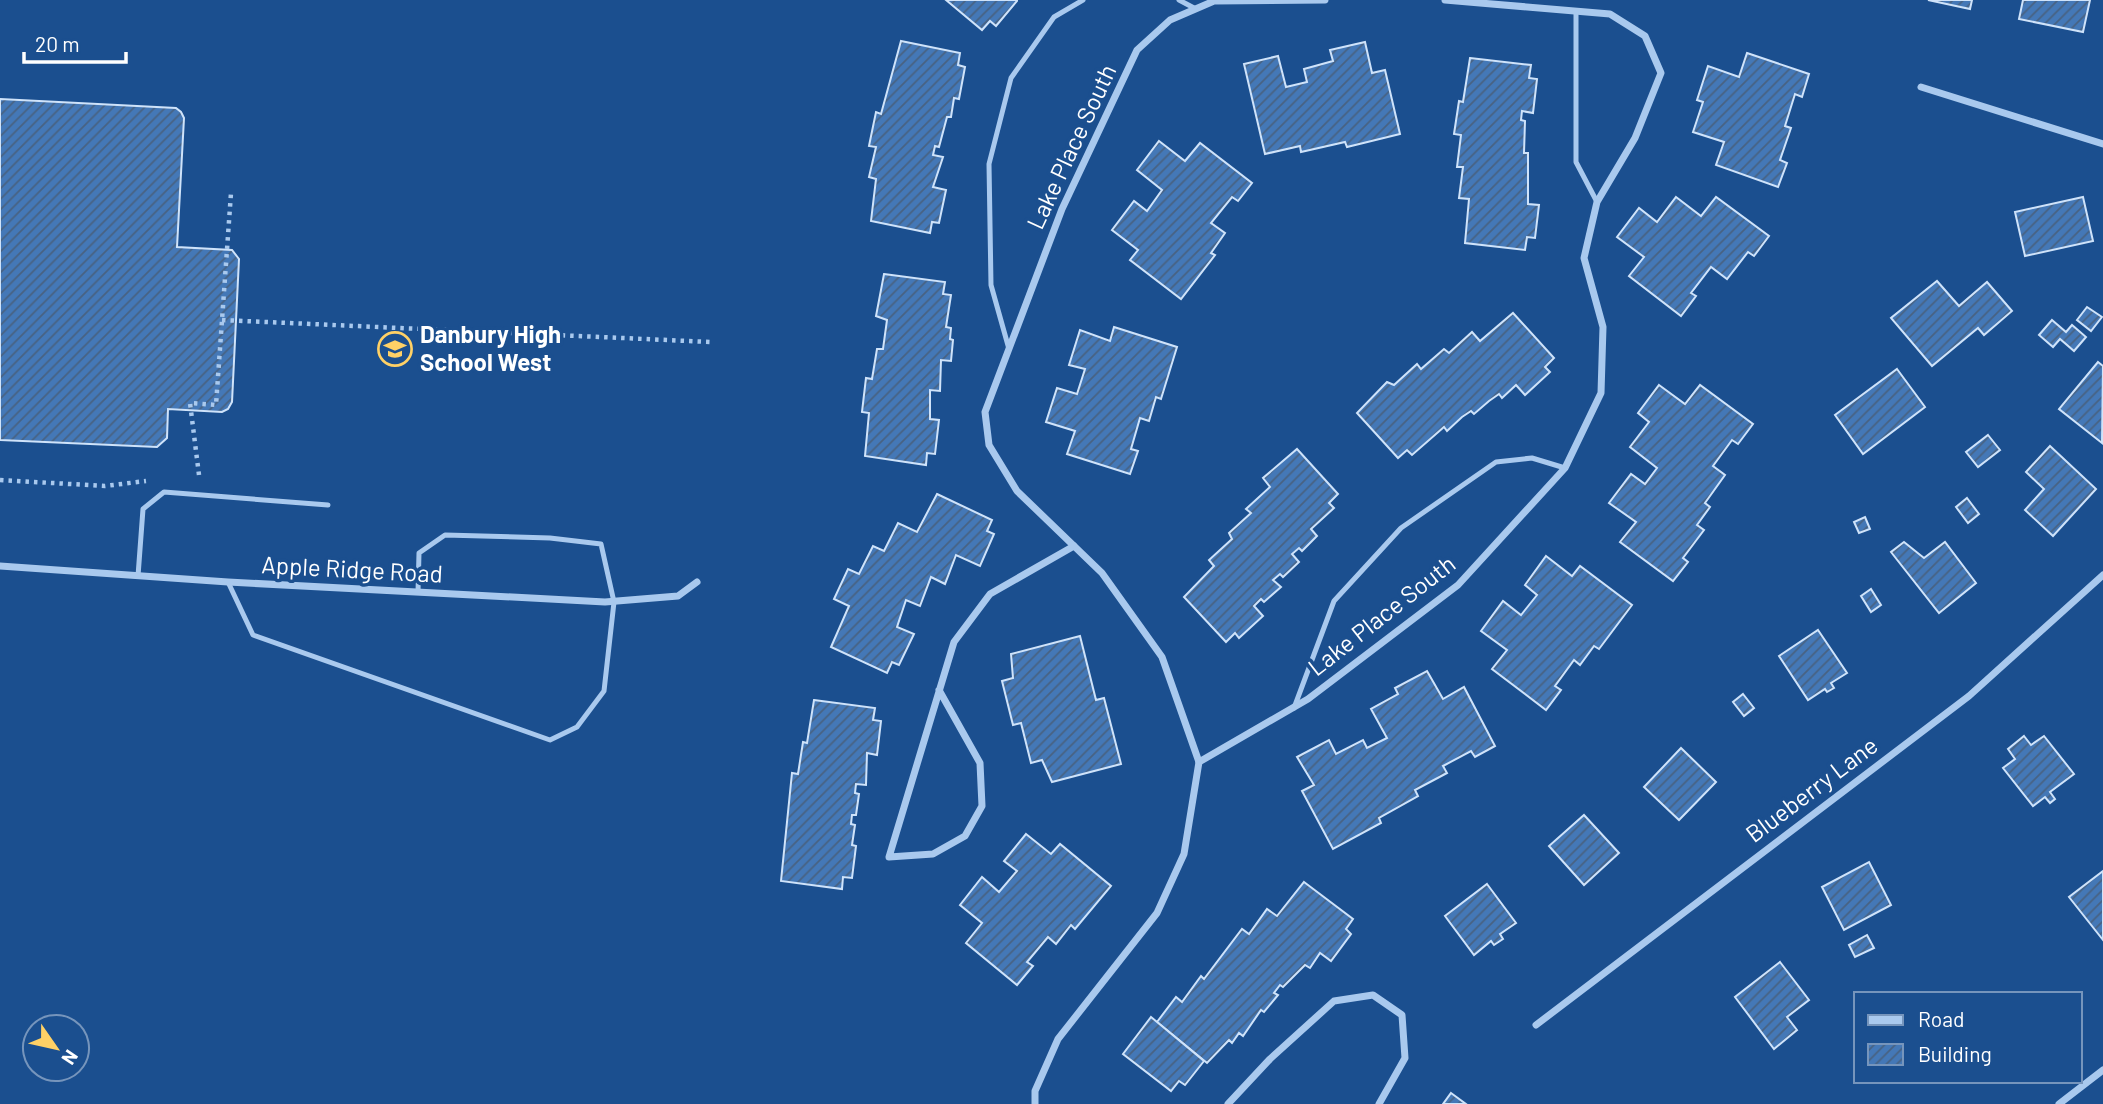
<svg xmlns="http://www.w3.org/2000/svg" width="2103" height="1104" font-family="Barlow,sans-serif">
<style>
.building{fill:url(#building-hatch);stroke:#cfe3fa;stroke-width:2}
.lines{fill:none;stroke-linecap:round;stroke-linejoin:round}
.path{stroke:#a9c9ee;stroke-width:4.5;stroke-dasharray:3.5 5;stroke-linecap:butt}
.service{stroke:#a9c9ee;stroke-width:5}
.minor{stroke:#a9c9ee;stroke-width:7}
.labels{text-anchor:middle;stroke-width:7;stroke-linejoin:round;paint-order:stroke}
.street-label{font-size:24px;fill:#fff;stroke:#1b4f8f}
.poi-label{font-size:24px;font-weight:bold;fill:#fff;stroke:#1b4f8f;text-anchor:start}
</style>
<defs>
<pattern id="building-hatch" width="6" height="6" patternUnits="userSpaceOnUse" patternTransform="scale(1.75)"><rect width="6" height="6" fill="#4478b7"/><path d="M-1 1l2-2M0 6l6-6M5 7l2-2" fill="none" stroke="#486282"/></pattern>
</defs>
<rect width="100%" height="100%" fill="#1b4f8f"/>
<g class="building">
<path d="M946,0H1017V1L996,26L990,21L982,30Z"/>
<path d="M1928,0H1972L1970,9Z"/>
<path d="M2023,0H2090L2083,32L2019,19Z"/>
<path d="M901,41L960,53L958,65L965,67L959,99L954,98L951,117H947L939,147L935,146L933,155L943,157L933,187L946,190L939,223L932,222L930,233L871,221L876,179L869,177L876,147L869,146L870,141L876,112L881,114Z"/>
<path d="M1365,42L1372,73L1385,70L1400,134L1347,147L1345,142L1301,152L1300,146L1265,154L1244,64L1278,56L1286,87L1307,82L1304,69L1333,61L1330,50Z"/>
<path d="M1747,53L1809,74L1802,97L1795,94L1785,126L1791,128L1780,160L1787,163L1778,187L1716,165L1724,142L1693,132L1703,102L1697,100L1708,66L1739,77Z"/>
<path d="M1470,58L1531,65L1529,78L1537,79L1533,113L1522,111L1521,120L1525,121L1524,153H1528V204L1539,205L1535,238L1527,237L1525,250L1465,243L1469,199L1459,198L1463,167H1457L1461,135L1454,134L1459,101L1463,102Z"/>
<path d="M0,99L176,108L181,112L184,118L177,247L232,250L239,259L232,402L228,409L222,412L168,409L167,438L157,447L0,440Z"/>
<path d="M1159,141L1185,161L1200,143L1252,183L1238,201L1232,197L1211,223L1225,233L1211,253L1215,255L1181,299L1130,260L1138,250L1112,230L1134,201L1147,211L1162,190L1137,170Z"/>
<path d="M1676,197L1701,216L1716,197L1769,236L1754,256L1748,252L1727,279L1711,267L1691,293L1696,296L1681,316L1629,276L1644,257L1617,237L1639,208L1657,222Z"/>
<path d="M2083,197L2093,241L2025,256L2015,212Z"/>
<path d="M884,274L945,282L943,294L951,295L946,327L951,328L950,339L953,340L951,361L941,360L940,391L930,390V419L939,420L935,454L927,453L926,465L865,456L869,413L862,412L866,378L872,379L877,349H883L887,320L876,316Z"/>
<path d="M1937,281L1959,306L1987,282L2012,311L1984,335L1978,328L1932,366L1891,318Z"/>
<path d="M2087,307L2102,317L2091,331L2077,320Z"/>
<path d="M1513,313L1554,358L1545,367L1550,372L1525,395L1516,385L1502,398L1499,394L1489,401L1474,414L1471,411L1462,417L1447,431L1444,427L1412,455L1407,450L1398,458L1357,413L1387,382L1394,385L1417,364L1421,369L1444,349L1449,353L1472,332L1480,341Z"/>
<path d="M2052,320L2066,332L2072,325L2086,337L2074,351L2060,339L2053,347L2039,335Z"/>
<path d="M1114,327L1177,347L1161,399L1156,397L1149,421L1140,418L1131,449L1138,451L1130,474L1067,454L1075,431L1046,422L1057,388L1077,394L1085,369L1069,365L1080,330L1110,341Z"/>
<path d="M2098,362L2103,366L2102,443L2059,409Z"/>
<path d="M1897,369L1925,407L1863,454L1835,415Z"/>
<path d="M1659,385L1685,404L1700,385L1753,424L1738,444L1732,440L1713,466L1725,475L1705,503L1710,507L1697,525L1704,530L1683,558L1688,562L1673,581L1620,542L1636,522L1609,503L1631,474L1645,484L1657,468L1630,447L1649,422L1638,413Z"/>
<path d="M1988,435L2000,450L1978,467L1966,452Z"/>
<path d="M2050,446L2096,489L2053,536L2025,510L2044,489L2026,472Z"/>
<path d="M1297,449L1338,494L1329,503L1334,508L1311,529L1317,536L1302,551L1299,548L1292,554L1299,562L1283,577L1280,574L1273,580L1281,587L1264,602L1261,599L1254,606L1263,616L1239,638L1235,633L1226,642L1184,597L1214,566L1209,560L1232,539L1229,533L1251,513L1246,509L1270,487L1263,478Z"/>
<path d="M937,494L992,520L987,531L994,534L980,566L956,555L945,584L931,577L920,606L906,600L897,627L914,634L899,665L892,662L887,673L831,647L849,606L834,599L848,569L859,574L873,546L884,551L898,523L917,532Z"/>
<path d="M1967,498L1979,514L1968,523L1956,507Z"/>
<path d="M1865,517L1870,529L1859,533L1854,522Z"/>
<path d="M1904,542L1924,558L1945,542L1976,583L1939,613L1891,552Z"/>
<path d="M1546,556L1572,576L1580,566L1632,605L1599,649L1594,646L1580,665L1574,660L1555,686L1561,690L1546,710L1492,669L1507,650L1481,631L1503,601L1521,615L1537,595L1525,585Z"/>
<path d="M1871,589L1881,605L1871,612L1861,596Z"/>
<path d="M1818,630L1847,673L1831,683L1834,688L1827,692L1825,689L1808,700L1779,656Z"/>
<path d="M1080,636L1096,700L1104,698L1121,764L1052,782L1042,760L1031,763L1021,723L1013,725L1002,681L1013,678L1011,654Z"/>
<path d="M1427,671L1443,699L1464,687L1495,746L1475,757L1471,751L1443,766L1447,773L1415,790L1418,796L1379,818L1381,823L1333,849L1302,791L1314,785L1297,757L1329,740L1336,754L1363,740L1367,748L1387,738L1371,709L1398,694L1395,688Z"/>
<path d="M1743,694L1754,708L1744,716L1733,702Z"/>
<path d="M814,700L875,708L873,720L881,721L877,755L867,753L866,785L856,784L855,793L859,794L856,815H852L851,824L855,825L852,845L856,846L852,878L843,877L842,889L781,881L792,773L798,774L803,742L807,743Z"/>
<path d="M2024,736L2031,745L2044,736L2074,774L2050,792L2055,799L2050,803L2045,797L2033,806L2003,768L2015,759L2008,749Z"/>
<path d="M1681,748L1716,782L1679,820L1644,787Z"/>
<path d="M1584,815L1619,853L1584,885L1549,846Z"/>
<path d="M1026,834L1051,854L1060,844L1111,886L1075,929L1071,925L1056,944L1048,937L1027,962L1033,966L1017,985L966,943L982,923L960,905L982,877L999,892L1017,871L1004,861Z"/>
<path d="M1869,862L1891,905L1844,930L1822,887Z"/>
<path d="M2103,871V940L2069,897Z"/>
<path d="M1304,882L1353,919L1346,929L1351,934L1331,961L1320,953L1310,968L1305,965L1283,987L1280,985L1274,993L1278,995L1264,1012L1261,1010L1243,1036L1239,1033L1232,1043L1229,1040L1207,1063L1157,1022L1176,997L1182,1002L1201,976L1204,979L1242,929L1249,934L1267,909L1277,916Z"/>
<path d="M1487,884L1516,923L1500,934L1503,939L1494,945L1491,941L1474,955L1445,916Z"/>
<path d="M1867,935L1874,948L1855,957L1849,945Z"/>
<path d="M1780,962L1809,1000L1787,1017L1797,1030L1774,1049L1735,997Z"/>
<path d="M1151,1017L1204,1061L1185,1085L1179,1081L1171,1091L1123,1054Z"/>
<path d="M1451,1093L1466,1104H1443Z"/>
</g>
<g class="lines">
<g class="path">
<path d="M222,320L711,342"/>
<path d="M199,475L190,403L216,405L231,193"/>
<path d="M0,480L105,486L146,481"/>
</g>
<g class="service">
<path d="M1179,0L1196,9"/>
<path d="M1576,11V162L1597,202"/>
<path d="M1009,349L991,285L989,164L1011,78L1054,17L1083,0"/>
<path d="M138,576L143,509L164,492L328,505"/>
<path d="M228,582L253,635L550,740L577,727L604,691L614,602L601,544L550,538L445,535L419,553L418,592"/>
<path d="M1294,708L1334,601L1401,528L1496,462L1532,458L1565,468"/>
</g>
<g class="minor">
<path d="M1921,87L2103,144"/>
<path d="M0,566L228,582L605,602L678,596L697,582"/>
<path d="M939,690L980,763L982,806L965,836L933,854L889,857L954,642L990,594L1074,546"/>
<path d="M1199,762L1308,699L1458,585L1565,468L1601,393L1603,327L1584,258L1597,202L1635,138L1661,73L1645,36L1610,14L1445,0"/>
<path d="M1536,1025L1969,696L2103,575"/>
<path d="M1035,1104V1091L1058,1039L1157,913L1184,854L1199,762L1162,657L1102,573L1017,491L989,445L985,412L1062,209L1137,50L1170,20L1214,1L1325,0"/>
<path d="M1228,1104L1270,1059L1334,1001L1373,995L1402,1015L1405,1058L1379,1104"/>
<path d="M2059,1104L2103,1070"/>
</g>
</g>
<defs>
<g id="school-ring" transform="scale(1.75)"><circle r="9.5" fill="#1b4f8f" stroke="#ffd166" stroke-width="1.5"/><path d="M0-5L7-2L0 1L-7-2ZM-4 1L0 2.5L4 1V4Q0 6-4 4Z" fill="#ffd166"/></g>
</defs>
<g fill-rule="evenodd">
<use href="#school-ring" x="395" y="349"/>
</g>
<g class="labels">
<g class="street-label">
<text transform="translate(1072 147) rotate(-65)" y="8">Lake Place South</text>
<text transform="translate(352 570) rotate(3)" y="8">Apple Ridge Road</text>
<text transform="translate(1382 616) rotate(-38)" y="8">Lake Place South</text>
<text transform="translate(1812 790) rotate(-37)" y="8">Blueberry Lane</text>
</g>
<g class="poi-label">
<text x="420" y="343">Danbury High<tspan x="420" dy="28">School West</tspan></text>
</g>
</g>
<rect x="1854" y="992" width="228" height="91" fill="#1b4f8f" stroke="#7695bc" stroke-width="2"/>
<rect x="1868" y="1015" width="35" height="10" fill="#a9c9ee" stroke="#7695bc" stroke-width="2"/>
<text x="1918" y="1027" font-size="21" fill="#ffffff">Road</text>
<rect x="1868" y="1044" width="35" height="21" fill="url(#building-hatch)" stroke="#7695bc" stroke-width="2"/>
<text x="1918" y="1062" font-size="21" fill="#ffffff">Building</text>
<g transform="translate(56 1048) rotate(124)"><circle r="33" fill="#1b4f8f" stroke="#7695bc" stroke-width="2"/>
<path d="M0-5L12 26L0 18L-12 26Z" fill="#ffd166"/>
<text y="-10" font-size="19" font-weight="bold" text-anchor="middle" fill="#ffffff">N</text>
</g>
<path d="M24 52v10h102v-10" fill="none" stroke="#ffffff" stroke-width="3.5"/>
<text x="35" y="52" font-size="21" fill="#ffffff" stroke="#1b4f8f" stroke-width="5" paint-order="stroke">20 m</text>
</svg>
